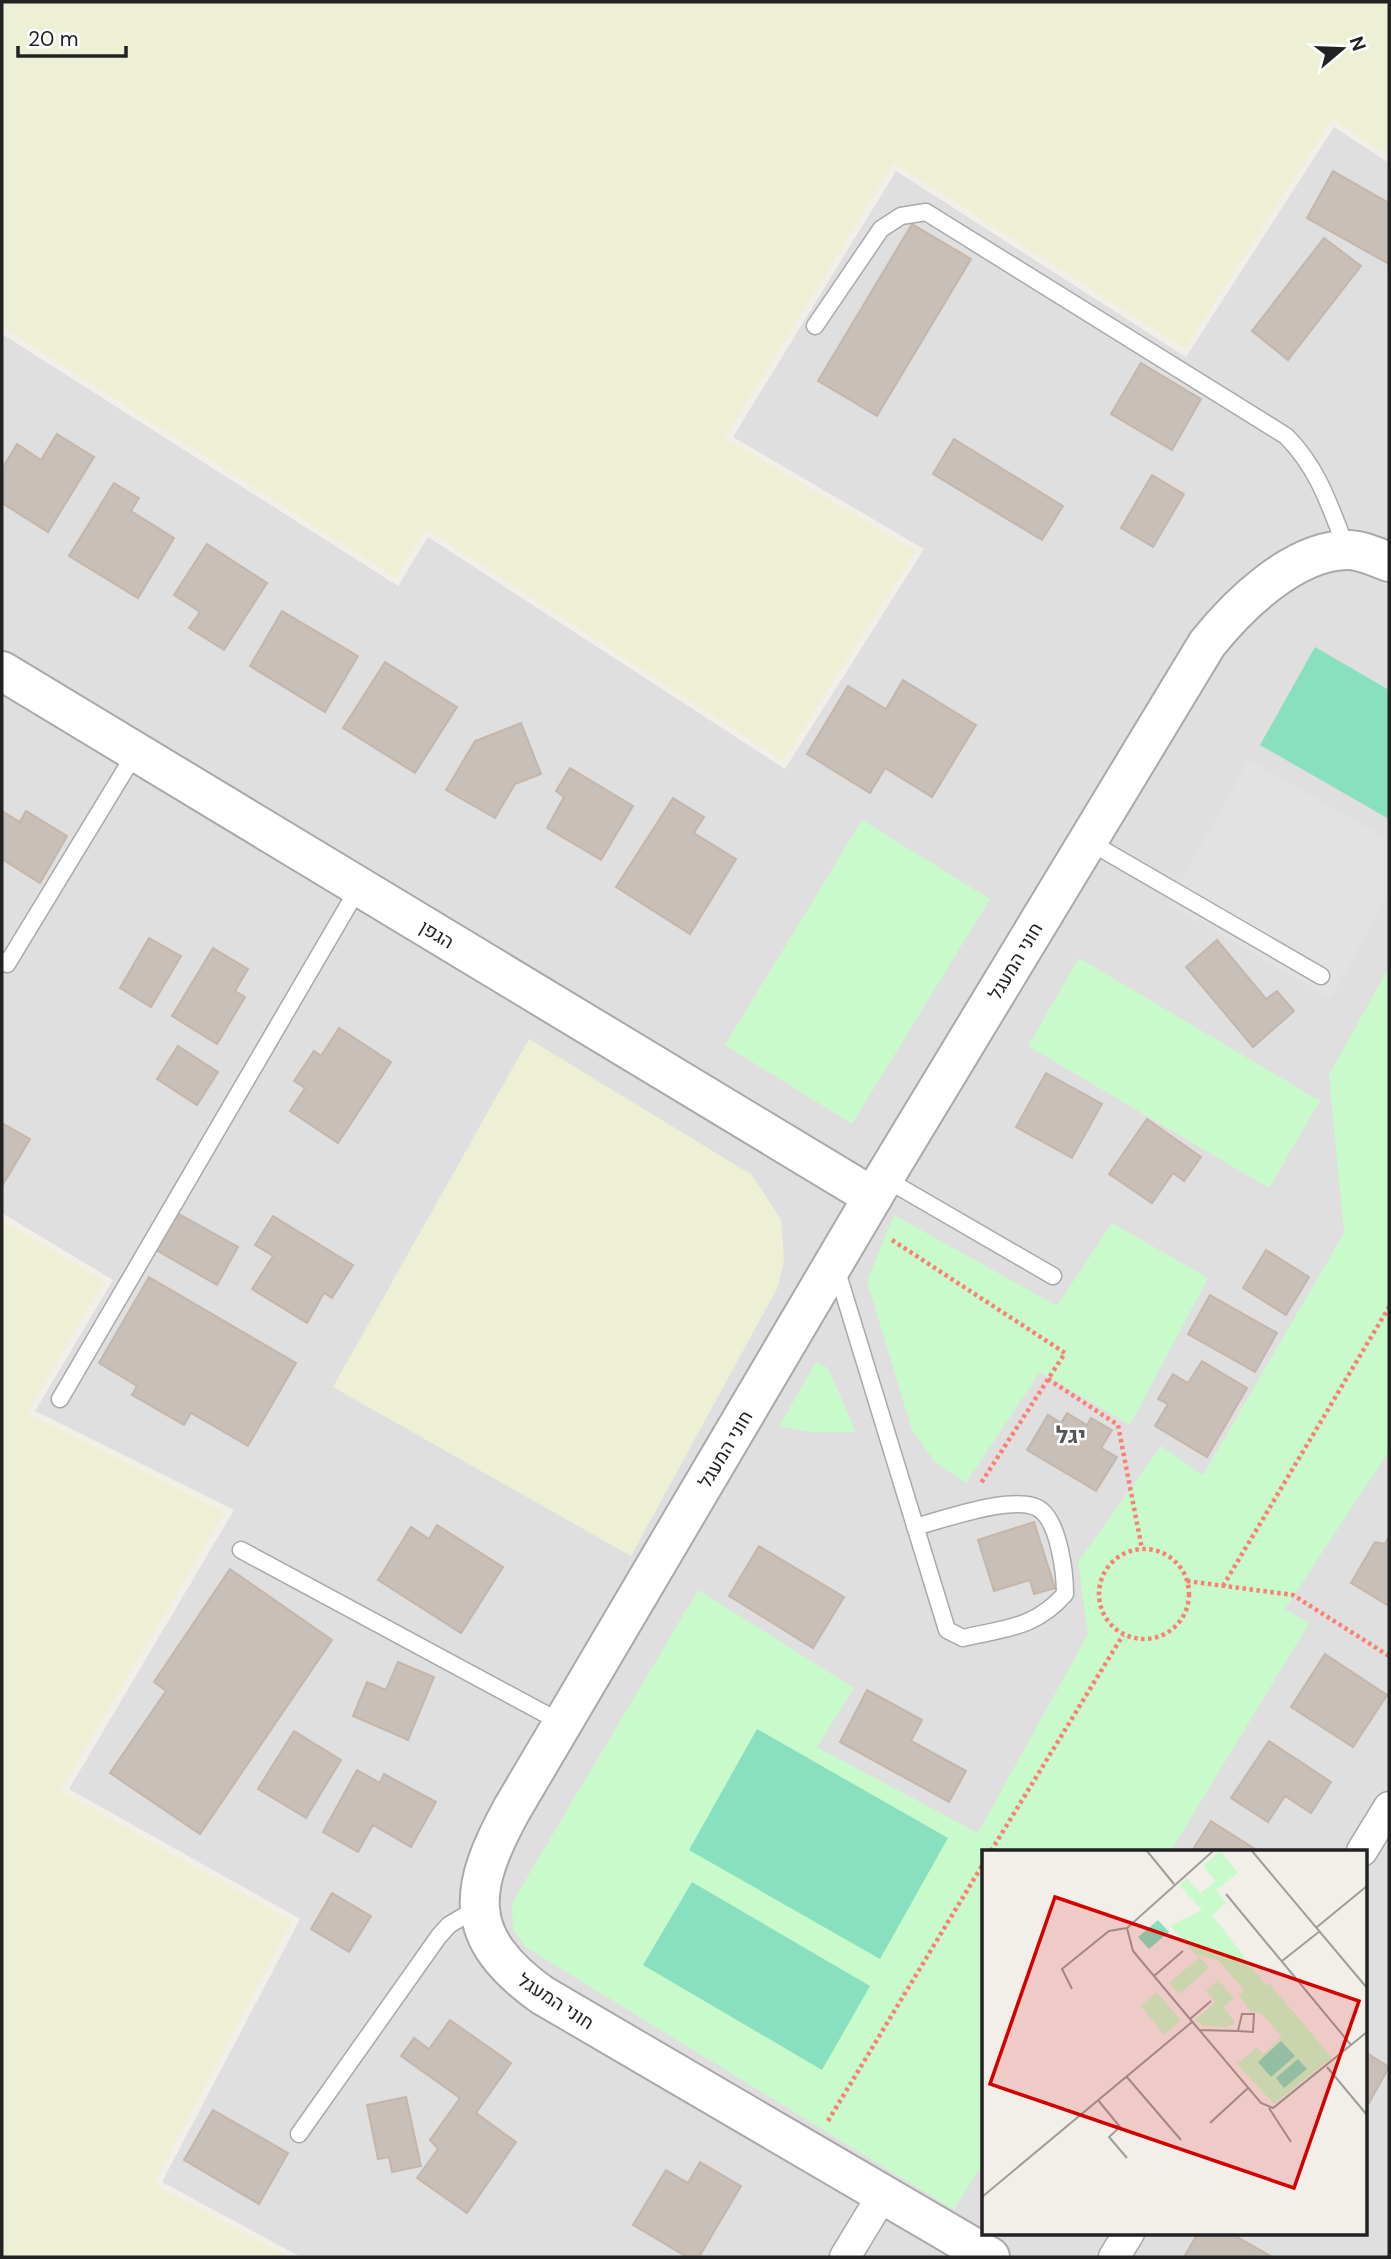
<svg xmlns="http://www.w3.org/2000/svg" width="1391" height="2259" font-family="'DM Sans',Heebo,sans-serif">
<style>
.residential{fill:#e0dfdf;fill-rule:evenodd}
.farmland{fill:#eef0d5}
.park{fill:#c8facc}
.pitch{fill:#88e0be}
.parking{fill:#e2e2e2}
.building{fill:#c7bfb8;stroke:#c4b6ab;stroke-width:2}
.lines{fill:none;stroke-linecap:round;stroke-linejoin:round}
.service-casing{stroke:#a9a9a9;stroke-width:19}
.minor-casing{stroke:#a9a9a9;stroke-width:33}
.tertiary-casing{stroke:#a9a9a9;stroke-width:42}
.path{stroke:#fa8072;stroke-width:4.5;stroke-dasharray:3.5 3.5;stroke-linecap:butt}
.service{stroke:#fff;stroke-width:16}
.minor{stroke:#fff;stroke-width:30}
.tertiary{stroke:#fff;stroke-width:38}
.labels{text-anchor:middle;stroke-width:5;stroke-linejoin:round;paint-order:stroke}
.street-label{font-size:19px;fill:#222;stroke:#fff}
.quarter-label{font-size:23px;font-weight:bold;fill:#555;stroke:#fff}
.inset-road{fill:none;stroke:#9f9d99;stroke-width:2}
.view{fill:#d40000;fill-opacity:0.15;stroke:#d40000;stroke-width:3.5}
.inset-edge{fill:none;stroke:#222;stroke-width:3.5}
</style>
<rect width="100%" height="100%" fill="#f2efe9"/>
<path class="residential" d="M1334,127L1389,163V2257H301L162,2182L300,1919L69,1789L234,1510L35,1411L113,1280L2,1213V334L398,586L428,537L785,769L924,549L733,437L896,171L1186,357ZM983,1851H1365V2233H983Z"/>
<g class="farmland">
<path d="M2,2H1389V156L1332,119L1185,349L894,163L725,438L916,551L783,761L426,529L396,578L2,327Z"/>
<path d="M529,1039L752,1175L781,1220L784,1259L778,1287L631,1556L333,1387Z"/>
<path d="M2,1220L104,1281L27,1413L225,1512L60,1791L292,1921L154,2184L289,2257H2Z"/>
</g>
<g class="park">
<path d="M862,820L990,899L852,1124L725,1045Z"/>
<path d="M1079,958L1320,1101L1269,1188L1028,1046Z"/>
<path d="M1389,967V1451L1285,1609L1309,1623L1171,1851H983V2162L954,2210L527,1948L513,1930L512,1903L698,1590L854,1688L817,1747L978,1833L1088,1634L1078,1562L1161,1446L1203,1475L1344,1233L1329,1075Z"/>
<path d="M894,1215L1057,1306L1112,1223L1208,1278L1130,1425L1040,1372L966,1483L935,1462L912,1430L867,1281Z"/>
<path d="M816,1362L828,1368L856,1432H809L779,1426Z"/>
</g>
<g class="pitch">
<path d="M1315,647L1389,690V819L1260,745Z"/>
<path d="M757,1729L948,1838L880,1959L689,1850Z"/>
<path d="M692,1882L870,1986L822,2070L643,1965Z"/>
</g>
<path class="parking" d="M1249,760L1389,840V894L1331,998L1168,904Z"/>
<g class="building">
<path d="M1333,171L1389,203V264L1307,218Z"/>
<path d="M912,224L971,259L877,416L818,381Z"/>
<path d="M1324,238L1361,266L1288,360L1252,331Z"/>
<path d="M1141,363L1201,399L1172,450L1111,414Z"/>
<path d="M57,434L94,457L48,532L2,503V469L17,444L41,460Z"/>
<path d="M954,439L1063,506L1042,540L933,474Z"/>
<path d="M1152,475L1184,494L1153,547L1121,528Z"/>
<path d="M114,483L139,498L131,511L174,538L138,598L69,556Z"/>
<path d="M207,544L267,583L224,650L189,628L200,612L174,595Z"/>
<path d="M282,611L358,656L325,712L250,666Z"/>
<path d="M385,662L457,707L415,773L343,728Z"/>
<path d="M903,680L976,725L932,797L885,768L870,793L807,754L848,686L886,709Z"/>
<path d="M521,723L541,774L515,784L495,818L446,790L475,741Z"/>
<path d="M570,768L633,806L601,860L547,828L564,797L556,791Z"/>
<path d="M673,798L704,817L694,833L736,859L690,934L616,887Z"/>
<path d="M2,811L20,822L26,811L67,836L40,883L2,859Z"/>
<path d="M149,938L181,956L151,1007L120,988Z"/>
<path d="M1217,940L1266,999L1277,991L1294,1011L1253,1047L1186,967Z"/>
<path d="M213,948L248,969L235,991L245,997L217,1044L172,1016Z"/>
<path d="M339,1028L391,1062L338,1143L290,1111L305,1088L294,1081L314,1051L321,1056Z"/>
<path d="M178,1046L218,1072L197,1105L157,1079Z"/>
<path d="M1046,1073L1102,1104L1072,1158L1016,1127Z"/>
<path d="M1147,1119L1201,1157L1184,1181L1173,1173L1152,1203L1109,1174Z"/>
<path d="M2,1123L30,1139L2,1186Z"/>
<path d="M177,1213L238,1247L217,1285L156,1250Z"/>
<path d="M273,1216L353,1265L332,1298L324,1293L307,1323L252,1289L273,1256L255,1245Z"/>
<path d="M1266,1250L1309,1277L1286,1315L1243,1288Z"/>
<path d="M149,1277L296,1363L248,1446L191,1413L184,1425L132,1395L137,1386L99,1363Z"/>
<path d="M1210,1295L1277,1333L1255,1372L1188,1334Z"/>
<path d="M1202,1361L1247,1388L1207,1457L1155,1426L1168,1404L1158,1399L1173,1374L1188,1383Z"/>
<path d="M1067,1413L1087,1425L1091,1418L1112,1430L1101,1448L1117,1457L1096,1491L1027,1450L1048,1415L1061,1423Z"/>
<path d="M1034,1522L1055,1588L1034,1594L1030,1580L994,1591L978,1540Z"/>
<path d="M437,1525L503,1567L461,1633L378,1580L411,1527L429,1539Z"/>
<path d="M1389,1537V1606L1351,1583L1375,1542L1385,1544Z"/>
<path d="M759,1546L844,1597L813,1648L729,1596Z"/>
<path d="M230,1569L332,1640L200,1834L110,1773L166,1691L154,1682Z"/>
<path d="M1325,1654L1387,1695L1353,1747L1291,1707Z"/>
<path d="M398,1662L434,1677L408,1740L353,1716L367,1682L386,1690Z"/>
<path d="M867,1690L922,1720L911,1741L966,1771L949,1802L840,1742Z"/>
<path d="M294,1731L341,1760L306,1818L258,1789Z"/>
<path d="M1269,1741L1331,1782L1311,1813L1285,1796L1268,1822L1231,1798Z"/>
<path d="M357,1770L380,1783L384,1774L436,1802L411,1847L373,1825L358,1852L323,1832Z"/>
<path d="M1211,1821L1258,1851H1192Z"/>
<path d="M332,1893L371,1916L349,1952L311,1929Z"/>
<path d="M450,2020L511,2063L476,2113L516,2142L467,2213L417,2178L438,2149L430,2140L460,2098L401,2056L414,2038L429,2049Z"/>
<path d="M1365,2052L1389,2067L1365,2110Z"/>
<path d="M406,2097L421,2166L392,2172L389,2157L378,2159L367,2105Z"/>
<path d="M213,2110L288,2153L259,2204L184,2160Z"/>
<path d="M700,2162L741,2186L699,2257H687L633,2225L666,2170L688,2183Z"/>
<path d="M1198,2233H1230L1272,2257H1184Z"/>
</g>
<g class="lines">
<g class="service-casing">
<g id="service">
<path d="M815,326L881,229L901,216L926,212L1286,436C1319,469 1330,507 1347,550"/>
<path d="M1088,841L1321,976"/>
<path d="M2,961L7,964L136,752"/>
<path d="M884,1178L1053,1276"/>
<path d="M836,1268L947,1630L963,1638C1006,1628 1035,1628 1065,1594C1065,1572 1059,1526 1042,1511C1021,1491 942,1520 915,1527"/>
<path d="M60,1399L359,887"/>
<path d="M241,1550L562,1723"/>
<path d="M299,2134L439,1936L449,1925L479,1907"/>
</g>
</g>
<g class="minor-casing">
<g id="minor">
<path d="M1362,1851L1389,1807"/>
<path d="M845,2257L882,2196"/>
<path d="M1114,2257L1129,2233"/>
</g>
</g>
<g class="tertiary-casing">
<g id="tertiary">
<path d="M2,671L873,1197"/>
<path d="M990,2257L542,1995C461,1937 468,1889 512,1809L884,1178L1207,644C1238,605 1294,550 1348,550C1362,550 1376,557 1389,562"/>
</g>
</g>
<g class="path">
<path d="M892,1240L1065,1353L981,1483"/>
<path d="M1048,1379L1118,1425L1142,1549"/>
<circle cx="1144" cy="1594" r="45"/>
<path d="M1187,1581L1293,1595L1389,1656"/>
<path d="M1223,1586L1389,1307"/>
<path d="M991,1851L1123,1635"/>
<path d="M828,2121L983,1864"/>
</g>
<use href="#service" class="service"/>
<use href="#minor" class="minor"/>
<use href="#tertiary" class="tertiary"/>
</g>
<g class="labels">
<g class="street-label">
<text transform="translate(437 934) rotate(31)" y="7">הגפן</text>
<text transform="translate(1015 961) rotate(-59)" y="7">חוני המעגל</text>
<text transform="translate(725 1449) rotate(-59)" y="7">חוני המעגל</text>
<text transform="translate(556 2001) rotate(33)" y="7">חוני המעגל</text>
</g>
<g class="quarter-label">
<text x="1071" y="1443">יגל</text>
</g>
</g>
<g transform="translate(982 1850)">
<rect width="385" height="385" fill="#f2efe9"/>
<path d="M238,1L256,23L234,40L244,53L230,65L284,135L287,133L350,208L292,254L255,214L275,197L281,204L300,187L279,163L268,161L257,145L262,140L236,110L214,105L188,76L220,60L197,35L205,28L218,43L234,32L221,16ZM218,107L227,118L197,144L187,133ZM236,130L252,148L241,157L253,173L243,177L221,176L213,170L233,152L224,141ZM175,142L199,171L182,185L159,156Z" fill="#c8facc"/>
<path d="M176,70L187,82L167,99L156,87ZM299,191L313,206L289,227L276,212ZM316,209L325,219L302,238L294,228Z" fill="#88e0be"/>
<path class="inset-road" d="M165,1L192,34M231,1L145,78L151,101L208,169L279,253L291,258L385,182M270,1L385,138M244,44L369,195M335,77L385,36M300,111L338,81M172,126L201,101M90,139L80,119L127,81L145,78M208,169L229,151M217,180L256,181L271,182L272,164H260L256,181M345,217L385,265M144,226L199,290M116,250L138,277L127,287L145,308M287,258L309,292M228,273L266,238M0,347L210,172"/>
<path class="view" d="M73,47L377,151L312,338L8,234Z"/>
<rect width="385" height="385" class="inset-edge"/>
</g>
<rect width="1391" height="2259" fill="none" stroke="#222222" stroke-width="7"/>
<g transform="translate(1342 49) rotate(71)" stroke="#ffffff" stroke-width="5" paint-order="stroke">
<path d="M0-5L12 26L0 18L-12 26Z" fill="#222222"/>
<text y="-10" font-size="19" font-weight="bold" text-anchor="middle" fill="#222222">N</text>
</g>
<path d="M18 46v10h108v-10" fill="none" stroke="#222222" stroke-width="3.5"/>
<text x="28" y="46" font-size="21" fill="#222222" stroke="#ffffff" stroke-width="5" paint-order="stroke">20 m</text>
</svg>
